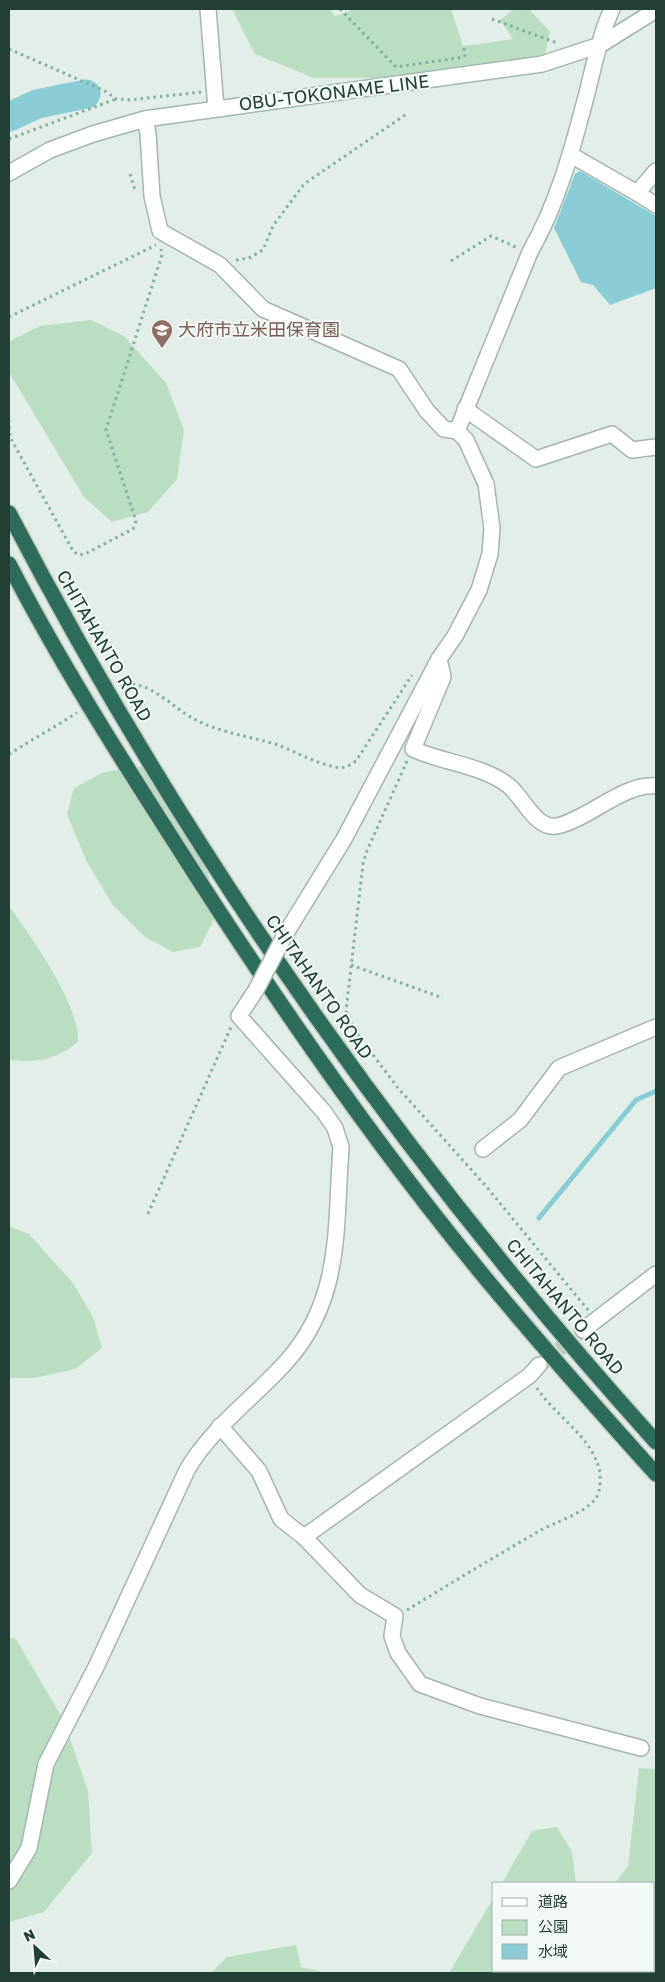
<svg xmlns="http://www.w3.org/2000/svg" width="665" height="1982" font-family="'Golos Text','Noto Sans JP',sans-serif">
<style>
.green{fill:#bbdec2}
.water{fill:#89ccd3}
.lines{fill:none;stroke-linecap:round;stroke-linejoin:round}
.stream{stroke:#89ccd3;stroke-width:5}
.river{stroke:#89ccd3;stroke-width:29}
.minor-tunnel{stroke:#bccac4;stroke-width:15;stroke-dasharray:15 8;stroke-linecap:butt}
.minor-casing{stroke:#a5b5af;stroke-width:18}
.secondary-casing{stroke:#a0b9af;stroke-width:18}
.motorway-casing{stroke:#c1c9c6;stroke-width:18}
.path{stroke:#82b19f;stroke-width:3;stroke-dasharray:2.5 4;stroke-linecap:butt}
.minor{stroke:#fff;stroke-width:15}
.secondary{stroke:#fff;stroke-width:15}
.motorway{stroke:#2d6c5b;stroke-width:15}
.minor-bridge-casing{stroke:#a5b5af;stroke-width:18;stroke-linecap:butt}
.minor-bridge{stroke:#fff;stroke-width:15}
.labels{text-anchor:middle;stroke-width:4;stroke-linejoin:round;paint-order:stroke}
.street-label{font-size:18px;fill:#223f35;stroke:#f3f9f6}
.education-label{font-size:18px;fill:#785e54;stroke:#f3f9f6;text-anchor:start}
</style>
<rect width="100%" height="100%" fill="#e2ede8"/>
<g class="green">
<path d="M232,9H330L335,16L355,9H451L463,46L513,39L500,20L514,9H529L550,32L545,54L382,78H314L255,54Z"/>
<path d="M91,320L124,336L166,383L184,430L177,479L148,512L112,522L84,497L9,372L10,341L40,326Z"/>
<path d="M158,764L185,804L209,877L215,917L200,947L173,952L145,937L112,904L86,860L67,814L74,788L104,772Z"/>
<path d="M9,906C31,936 80,1006 78,1042C55,1060 38,1063 9,1060Z"/>
<path d="M9,1226L29,1234L73,1283L93,1317L102,1348L75,1369L35,1378H9Z"/>
<path d="M9,1638L16,1639L64,1721L88,1791L92,1853L44,1912L9,1922Z"/>
<path d="M639,1768L656,1769V1973H449L494,1897V1971H654V1883H615L628,1866Z"/>
<path d="M557,1827L572,1852L576,1883H502L532,1831Z"/>
<path d="M296,1945L301,1967L326,1973H211L227,1957Z"/>
</g>
<path class="water" d="M580,171L656,216V288L610,305L593,285L581,282L554,228L575,174Z"/>
<g class="lines">
<path class="stream" d="M539,1218L636,1100L656,1091"/>
<path class="river" d="M9,117L37,104L86,94"/>
<path class="minor-tunnel" d="M541,1364L583,1330"/>
<g class="minor-casing">
<g id="minor">
<path d="M208,9L216,108"/>
<path d="M145,119L148,134L152,196L160,231L220,265L263,309L399,369L427,411L444,429L457,431L466,440L486,484L492,528L490,554L479,590L455,636L439,659L344,839L286,933"/>
<path d="M571,155L637,193L656,171"/>
<path d="M637,193L656,205"/>
<path d="M465,409L536,459L612,434L632,450L656,447"/>
<path d="M457,431L530,252C558,203 573,147 587,93C594,65 600,35 612,9"/>
<path d="M439,659L443,677L413,749C443,763 483,765 509,786C523,797 536,830 557,826C589,819 623,783 656,786"/>
<path d="M483,1149L520,1120L559,1068L656,1027"/>
<path d="M583,1330L656,1274"/>
<path d="M220,1426L259,1471L281,1519L304,1537L360,1595L395,1616L392,1636L398,1653L420,1684L480,1706L641,1748"/>
<path d="M304,1537L529,1376L539,1365"/>
<path d="M9,1881L29,1848L46,1764L97,1665L187,1470C212,1427 254,1398 287,1361C343,1298 335,1226 341,1147L335,1128L324,1112L239,1016L256,990"/>
</g>
</g>
<g class="secondary-casing">
<path id="secondary" d="M9,173L50,150L93,134L145,119L542,64L600,45L656,10"/>
</g>
<g class="motorway-casing">
<g id="motorway">
<path d="M9,513C184,849 403,1161 656,1442"/>
<path d="M9,564C57,657 113,746 170,835C270,993 377,1149 497,1292C549,1354 602,1414 656,1474"/>
</g>
</g>
<g class="path">
<path d="M340,9L396,67L464,57"/>
<path d="M492,19L557,43"/>
<path d="M464,48L465,57"/>
<path d="M9,49L105,91L116,99L130,100L201,92"/>
<path d="M9,139L116,99"/>
<path d="M130,174L135,190"/>
<path d="M236,260L249,258L263,250L273,226L304,184L408,113"/>
<path d="M451,261L491,236L516,247"/>
<path d="M9,317L156,245"/>
<path d="M9,420L10,437L73,551L78,555L85,554L133,529L136,521L106,430L162,255L161,249"/>
<path d="M120,687C145,675 174,709 194,719C220,733 250,736 278,745C296,752 315,763 335,767C344,769 349,766 356,761L412,675"/>
<path d="M9,754L77,713"/>
<path d="M407,761L366,853L363,864L346,1011L355,1031L398,1088L485,1185L588,1310"/>
<path d="M351,965L443,998"/>
<path d="M148,1214L231,1027"/>
<path d="M407,1610C451,1583 496,1556 541,1530C556,1522 587,1512 596,1498C601,1491 601,1476 599,1468C589,1434 556,1417 537,1388"/>
<path d="M578,1973L580,1971"/>
</g>
<use href="#minor" class="minor"/>
<use href="#secondary" class="secondary"/>
<use href="#motorway" class="motorway"/>
<g class="minor-bridge-casing">
<path id="minor-bridge" d="M256,990L286,933"/>
</g>
<use href="#minor-bridge" class="minor-bridge"/>
</g>
<defs>
<g id="school-pin" transform="scale(1.125)"><path d="M0 17L-7.5 6A9.5 9.5 0 1 1 7.5 6Z" fill="#8d6e63" stroke="#f3f9f6"/><path d="M0-5L7-2L0 1L-7-2ZM-4 1L0 2.5L4 1V4Q0 6-4 4Z" fill="#fff"/></g>
</defs>
<g fill-rule="evenodd">
<use href="#school-pin" x="162" y="330"/>
</g>
<g class="labels">
<g class="street-label">
<text transform="translate(334 93) rotate(-7)" y="6">OBU-TOKONAME LINE</text>
<text transform="translate(104 646) rotate(60)" y="6">CHITAHANTO ROAD</text>
<text transform="translate(319 987) rotate(55)" y="6">CHITAHANTO ROAD</text>
<text transform="translate(565 1307) rotate(50)" y="6">CHITAHANTO ROAD</text>
</g>
<g class="education-label">
<text x="178" y="336">大府市立米田保育園</text>
</g>
</g>
<rect width="665" height="1982" fill="none" stroke="#223f35" stroke-width="20"/>
<rect x="492" y="1882" width="162" height="90" fill="#f3f9f6" stroke="#9fafa9"/>
<rect x="502" y="1898" width="25" height="8" fill="#ffffff" stroke="#9fafa9"/>
<text x="538" y="1907" font-size="15" fill="#223f35">道路</text>
<rect x="502" y="1920" width="25" height="15" fill="#bbdec2" stroke="#9fafa9"/>
<text x="538" y="1932" font-size="15" fill="#223f35">公園</text>
<rect x="502" y="1944" width="25" height="15" fill="#89ccd3" stroke="#9fafa9"/>
<text x="538" y="1957" font-size="15" fill="#223f35">水域</text>
<g transform="translate(35 1947) rotate(334)" stroke="#f3f9f6" stroke-width="4" paint-order="stroke">
<path d="M0-4L9 19L0 12L-9 19Z" fill="#223f35"/>
<text y="-8" font-size="14" font-weight="bold" text-anchor="middle" fill="#223f35">N</text>
</g>
</svg>
